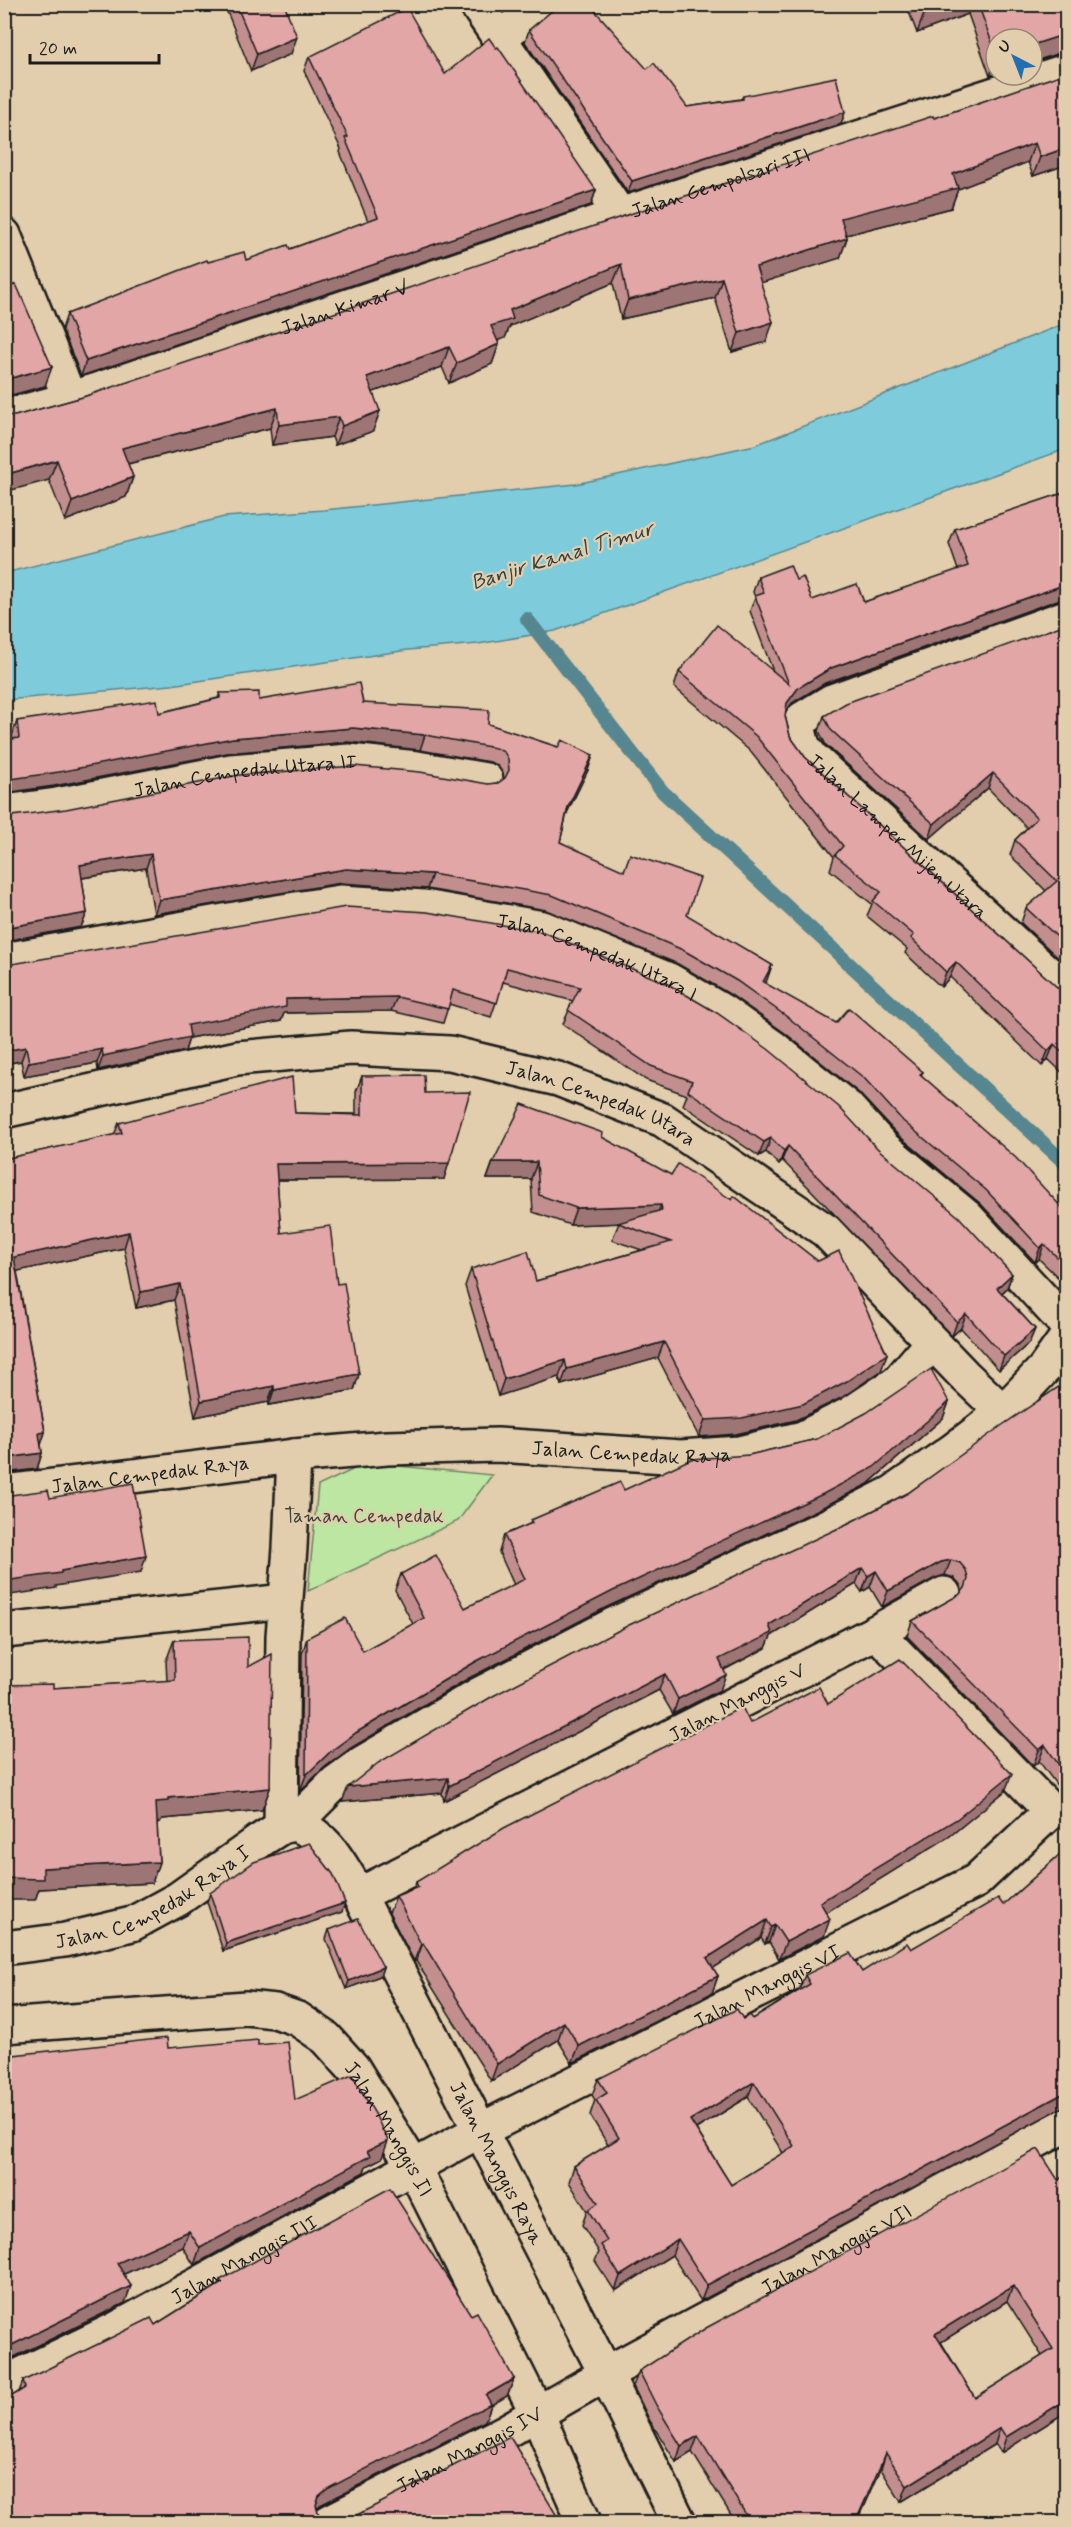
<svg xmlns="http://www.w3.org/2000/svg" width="1071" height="2527" font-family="Mynerve,sans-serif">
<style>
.green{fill:#bce6a2;stroke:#6c815f;stroke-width:1.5}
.water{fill:#7eccdb;stroke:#57868f;stroke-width:1.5}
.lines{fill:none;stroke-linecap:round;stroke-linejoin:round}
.stream{stroke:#57868f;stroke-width:14}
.street-casing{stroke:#1c1c1c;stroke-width:38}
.street{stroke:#e2cdac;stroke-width:33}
.wall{fill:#c28f8e;stroke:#1c1c1c;stroke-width:1.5;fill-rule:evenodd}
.shaded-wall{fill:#9e7474;stroke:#1c1c1c;stroke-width:1.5}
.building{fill:#e1a6a5;stroke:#1c1c1c;stroke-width:1.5;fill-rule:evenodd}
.labels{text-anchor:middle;stroke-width:4.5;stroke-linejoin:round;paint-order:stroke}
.street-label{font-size:20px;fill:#1c1c1c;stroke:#e2cdac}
.park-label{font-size:20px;fill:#3c4437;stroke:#e2cdac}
.water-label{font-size:21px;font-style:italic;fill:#303f42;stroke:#e2cdac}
</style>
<rect width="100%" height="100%" fill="#e2cdac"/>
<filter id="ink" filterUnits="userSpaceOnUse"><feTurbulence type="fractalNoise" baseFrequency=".0167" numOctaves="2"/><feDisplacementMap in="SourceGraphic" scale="12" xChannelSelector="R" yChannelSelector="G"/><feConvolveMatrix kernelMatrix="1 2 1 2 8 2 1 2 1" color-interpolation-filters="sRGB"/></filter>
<g filter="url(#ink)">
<path class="green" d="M367,1463L492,1475L458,1521L308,1591L318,1486Z"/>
<path class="water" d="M1066,323V449L555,631L478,644L408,650L171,685L5,700V573L224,517L324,510L576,484L755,445Z"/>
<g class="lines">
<path class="stream" d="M527,619L663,792L1066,1164"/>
<g class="street-casing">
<g id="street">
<path d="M476,4L620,215"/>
<path d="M498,39L542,4"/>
<path d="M4,235L70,399"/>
<path id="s1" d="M4,417L70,399L620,215L1066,71"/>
<path id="s2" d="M1066,617L832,701L802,719L798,726L803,746L812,758L1066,990"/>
<path id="s3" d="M4,812L57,805L231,771L349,761L417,768L486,780"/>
<path id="s4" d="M4,960L258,915L340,902L424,907L543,928L669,980L722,1011L774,1048L847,1107L885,1149L967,1217L1066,1324"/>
<path id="s5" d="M4,1111L237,1058L351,1048L450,1053L558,1079L663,1120L826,1231L964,1375L1003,1412L1044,1369L1066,1338"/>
<path id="s6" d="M4,1492L294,1456L387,1448L497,1445L681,1457L739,1453L803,1438L850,1414L898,1382L932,1342"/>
<path d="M4,1631L285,1601"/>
<path d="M876,1632L944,1594"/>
<path id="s7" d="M294,1824C328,1835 341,1866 359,1895L606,2374L679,2522"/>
<path d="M281,1827L283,1636L290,1548L294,1456"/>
<path id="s8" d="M4,1948L65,1940L132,1924L178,1899L261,1840L281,1827L294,1824L336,1782L362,1763L478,1695L615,1624L825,1527L892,1493L952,1451L1003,1412"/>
<path id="s9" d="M4,2026L246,2008L275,2011L298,2019L326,2038L353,2068L413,2166L537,2413L584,2522"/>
<path id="s10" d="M4,2383L118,2328L481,2130L976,1881L1051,1811L876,1632L359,1895"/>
<path id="s11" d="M329,2522L503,2433L618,2367L1066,2125"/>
</g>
</g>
<use href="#street" class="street"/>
</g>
<g class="wall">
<path d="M224,4H284L291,54L251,71Z"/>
<path d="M906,4H1066L1060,53L1032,62V39H996V74L990,76L968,14L917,33Z"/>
<path d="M529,30L647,69L687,107L741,99L743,96L845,112L841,124L628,193L525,42Z"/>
<path d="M309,57L445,74L596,190L591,205L81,376L62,329L67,314L208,262L246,260L290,249L368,221L340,152L341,149L304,71Z"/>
<path d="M1066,73V165L1033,176L1028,162L958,189L951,208L846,235L847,238L840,258L760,283L766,342L732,352L715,298L621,319L613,283L510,326L505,338L498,341L499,344L492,364L449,383L442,367L373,392V431L335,445L332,437L272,445L270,428L128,464L133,477L126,497L65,521L49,480L6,415L15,416L83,397L934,118Z"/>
<path d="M1066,492V599H1060L825,683L792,703L786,712L785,716L790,736L805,757L1059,989L1066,993V1076L1048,1059L1042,1066L950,977L941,987L905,953L907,949L867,916L872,904L830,870L834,857L750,751L674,687L679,672L773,671L750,611L755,597L753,592L758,577L796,580L812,600L864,602L958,570L949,544L955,529Z"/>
<path d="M1066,624V965L1021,923L1026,908L1046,891L1010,855L1015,840L1027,828L988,788L929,839L826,745L819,731L824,716Z"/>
<path d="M220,693L259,700L363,703L488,724L558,747L593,755L588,770L567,813L560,842L772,965L765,984L923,1072L921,1075L1066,1212V1285L1039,1259L1035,1262L981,1204L898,1135L859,1093L785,1033L731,995L678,964L546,910L427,889L341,883L154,914L146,868L82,878L87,913L81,927L4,941V816H12L488,784L498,783L504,779L503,773L498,766L490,762L420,750L348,742L227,753L54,786L4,793V740L12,739V736L17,721L159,713L218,698Z"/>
<path d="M543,932L878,1149L1012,1274L1007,1288L1002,1293L1035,1329L1029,1343L999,1370L961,1328L952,1336L782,1160L779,1165L766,1152L759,1156L683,1105L687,1095L646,1080L563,1024L573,1001L503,982L491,1017L449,1004L443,1023L391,1011L284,1013L281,1021L189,1038L185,1051L98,1070L97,1063L24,1076L21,1061L4,1064V964H12Z"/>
<path d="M362,1076L425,1093L444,1179L277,1180L281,1233L337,1284L359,1374L354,1390L269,1405L268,1402L195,1417L174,1300L136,1308L124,1248L17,1271L45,1432L41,1444L42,1453L37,1469L4,1473V1159L114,1135L119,1123L295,1113L356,1114V1092Z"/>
<path d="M602,1137L881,1371L841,1398L796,1420L736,1434L699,1437L658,1358L561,1385L559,1377L498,1396L465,1286L471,1269L536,1281L642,1250L612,1240L619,1223L570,1225L533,1212L531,1179H487L493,1162Z"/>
<path d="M1066,1382V1798L1039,1761L1033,1766L907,1636L912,1621L959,1595L962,1592L961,1585L954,1578L945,1575L935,1578L882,1607L870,1587L862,1592L856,1584L771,1636L766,1648L724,1670L720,1690L673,1714L659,1690L444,1801L442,1793L342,1802L839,1528L908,1493Z"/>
<path d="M949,1402L943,1418L868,1484L817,1510L607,1607L469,1678L351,1748L325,1767L300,1791L302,1654L307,1638L363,1651L413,1624L395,1590L401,1574L465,1608L514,1585L499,1552L504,1535L530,1524L531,1520L624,1490L749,1455L817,1439Z"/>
<path d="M174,1640L248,1667L270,1788L262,1810L162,1819L160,1822L157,1823L159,1862L152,1883L39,1889L35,1900L53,1688L167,1681L166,1661Z"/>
<path d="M828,1704L1005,1791L950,1836L826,1912L824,1936L779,1959L769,1942L765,1944L761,1938L713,1968L718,1976L712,1993L572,2063L558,2040L491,2081L416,1961H414L389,1913L396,1896L414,1889L416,1882L750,1723Z"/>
<path d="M1066,1849V2104L701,2301L672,2255L615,2291L595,2261L599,2252L582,2225L587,2211L569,2182L574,2166L608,2145L590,2115L595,2100L592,2095L598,2079L743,2019H753L799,1990L805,1975L862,1972L1003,1905ZM748,2097L783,2153L731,2185L696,2129Z"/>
<path d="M210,1893L342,1912L223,1951L207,1902Z"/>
<path d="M329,1930L383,1967L380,1976L346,1989L326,1939Z"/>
<path d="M258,2045L295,2100L382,2158L366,2166L364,2172L194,2265L183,2247L124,2274L125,2303L4,2362V2056L168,2048Z"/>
<path d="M1058,2180L1066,2412L1001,2453L995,2444L901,2502L881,2469L857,2523H736L692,2452L676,2462L650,2421L633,2386L639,2371ZM1007,2301L1042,2356L975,2398L941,2342Z"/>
<path d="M220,2280L471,2315L514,2379L507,2396L491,2405L485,2421L320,2505L317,2508L318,2513L325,2521L330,2523H4V2401L19,2392L23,2381L155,2325L218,2285Z"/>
</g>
<g class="shaded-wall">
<path d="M949,4H971L968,14L917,33L924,14Z"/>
<path d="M1066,34V53H1060L1032,62V45Z"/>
<path d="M297,37L291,54L251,71L257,54Z"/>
<path d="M996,59V74L990,76Z"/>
<path d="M845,112L841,124L628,193L632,181Z"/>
<path d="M1035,143L1028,162L958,189L951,208L834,238L841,218L953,174Z"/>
<path d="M1066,148V165L1033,176L1040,157Z"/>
<path d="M596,190L591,205L81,376L86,361Z"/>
<path d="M847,238L840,258L748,287L756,267Z"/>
<path d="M621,264L613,283L510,326L505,338L484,345L491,326L510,310Z"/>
<path d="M722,278L715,298L621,319L628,300Z"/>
<path d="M773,322L766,342L732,352L739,333Z"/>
<path d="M499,344L492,364L449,383L457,363Z"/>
<path d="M449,347L442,367L360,397L367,377Z"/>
<path d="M52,367L45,386L4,397V380Z"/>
<path d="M277,408L270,428L115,467L122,448Z"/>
<path d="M380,411L373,431L335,445L342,426Z"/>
<path d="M339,417L332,437L272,445L279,425Z"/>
<path d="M57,460L49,480L4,492V475Z"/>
<path d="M133,477L126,497L65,521L72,502Z"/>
<path d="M1066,584V599H1060L825,683L792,703L781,718L787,703L798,688L831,668Z"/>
<path d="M353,728L425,735L420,750L348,742L227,753L54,786L4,793V780L7,779L233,738Z"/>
<path d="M593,755L588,770L563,821L568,807Z"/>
<path d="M993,773L988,788L929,839L934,824Z"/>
<path d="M151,854L146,868L75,879L80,865Z"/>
<path d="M346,869L432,874L427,889L341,883L154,914L159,900Z"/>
<path d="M87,913L81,927L4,941V928Z"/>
<path d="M956,962L950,977L941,987L946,972Z"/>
<path d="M772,965L767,980L757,997L763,982Z"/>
<path d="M397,997L391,1011L284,1013L281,1021L189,1038L185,1051L98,1070L103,1056L188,1025L286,999Z"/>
<path d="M1054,1044L1048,1059L1042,1066L1048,1051Z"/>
<path d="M26,1047L21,1061L4,1064V1051Z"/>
<path d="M102,1049L97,1063L24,1076L29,1062Z"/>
<path d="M771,1138L766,1152L759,1156L764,1142Z"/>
<path d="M788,1146L782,1160L779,1165L784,1151Z"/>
<path d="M493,1162H537L531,1179H487Z"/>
<path d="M449,1163L444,1179L270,1180L276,1164Z"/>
<path d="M661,1205L655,1222L570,1225L576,1208Z"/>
<path d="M129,1232L124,1248L9,1273L14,1257Z"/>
<path d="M1044,1244L1039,1259L1035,1262L1040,1248Z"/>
<path d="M1012,1274L1007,1288L992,1302L997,1288Z"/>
<path d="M180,1284L174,1300L136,1308L141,1292Z"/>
<path d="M966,1314L961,1328L952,1336L957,1322Z"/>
<path d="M1035,1329L1029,1343L999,1370L1004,1356Z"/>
<path d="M664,1342L658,1358L561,1385L567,1369Z"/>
<path d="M887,1354L881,1371L841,1398L796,1420L736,1434L699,1437L705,1420Z"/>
<path d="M565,1360L559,1377L498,1396L504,1379Z"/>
<path d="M359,1374L354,1390L269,1405L274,1390Z"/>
<path d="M274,1386L268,1402L195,1417L201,1401Z"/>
<path d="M949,1402L943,1418L868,1484L817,1510L607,1607L469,1678L351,1748L325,1767L300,1791L306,1775L331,1751L357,1732L475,1662Z"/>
<path d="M45,1432L40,1448L39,1433Z"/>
<path d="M42,1453L37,1469L4,1473V1459L7,1458Z"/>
<path d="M146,1556L141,1572L56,1586V1588L4,1596V1581Z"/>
<path d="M951,1560L945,1575L935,1578L882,1607L888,1591L941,1562Z"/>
<path d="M862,1568L856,1584L771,1636L766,1648L713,1675L719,1659L769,1625Z"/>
<path d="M876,1571L870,1587L862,1592L868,1576Z"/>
<path d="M665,1674L659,1690L444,1801L449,1786Z"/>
<path d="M726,1675L720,1690L673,1714L678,1699Z"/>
<path d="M1045,1745L1039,1761L1033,1766L1039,1750Z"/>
<path d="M1012,1774L1005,1791L950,1836L814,1920L820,1902Z"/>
<path d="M448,1778L442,1793L342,1802L348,1787Z"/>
<path d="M270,1788L262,1810L162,1819L160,1822L149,1823L156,1802L168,1798Z"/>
<path d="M159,1862L152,1883L39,1889L35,1900H4V1878L43,1868Z"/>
<path d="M345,1903L342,1912L223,1951L226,1943Z"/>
<path d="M830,1919L824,1936L779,1959L786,1942Z"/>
<path d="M767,1920L761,1938L701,1976L707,1958Z"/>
<path d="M775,1925L769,1942L765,1944L771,1927Z"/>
<path d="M423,1943L416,1961H414L421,1944Z"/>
<path d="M383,1967L380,1976L346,1989L349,1981Z"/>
<path d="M718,1976L712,1993L572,2063L579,2046Z"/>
<path d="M564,2022L558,2040L491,2081L497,2064Z"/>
<path d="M754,2082L748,2097L684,2136L690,2120Z"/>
<path d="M1066,2092V2104L1061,2108L701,2301L707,2285Z"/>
<path d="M388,2141L382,2158L366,2166L364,2172L194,2265L200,2248L367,2151Z"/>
<path d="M189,2231L183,2247L111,2280L117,2263Z"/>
<path d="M678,2239L672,2255L615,2291L620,2276Z"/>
<path d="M131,2286L125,2303L4,2362L10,2346Z"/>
<path d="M1013,2286L1007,2301L930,2349L935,2334Z"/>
<path d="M514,2379L507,2396L491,2405L485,2421L320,2505L313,2512L319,2496L327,2489Z"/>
<path d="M1066,2400V2412L1001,2453L1006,2437Z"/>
<path d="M1000,2428L995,2444L901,2502L907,2486Z"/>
<path d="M698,2436L692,2452L676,2462L681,2446Z"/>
<path d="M886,2453L881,2469L857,2523H855Z"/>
<path d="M557,2516L555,2523H547Z"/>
</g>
<g class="building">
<path d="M236,4H284L297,37L257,54Z"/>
<path d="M560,4H589L647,69L654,63L687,107L743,99V96L836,77L845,112L632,181L529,30Z"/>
<path d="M920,4H949L924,14Z"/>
<path d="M978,4H1066V34L1032,45V39H996V54Z"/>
<path d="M407,8L445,74L489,38L496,48L498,47L596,190L86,361L67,314L207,260L208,262L244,252L246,260L288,245L290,249L378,217L345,138L348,137L309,57Z"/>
<path d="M1066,73V148L1040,157L1035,143L953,174L958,188L841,218L847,238L756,267L773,322L739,333L722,278L628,300L621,264L510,310L513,319L491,326L499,344L457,363L449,347L367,377L380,411L342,426L339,417L279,425L277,408L122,448L133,477L72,502L57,460L4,475V415L15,416L83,397L633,213L933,116L934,118Z"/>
<path d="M16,284L52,367L4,380V289Z"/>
<path d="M1066,492V584L831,668L798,688L787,703L785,716L790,736L805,757L1059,989L1066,993V1056L1054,1044L1048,1051L956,962L946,972L911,938L914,935L873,901L881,892L835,855L843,846L756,736L679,672L717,625L789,684L755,596L764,593L758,577L790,565L796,580L803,577L812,600L857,584L864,602L968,566L955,529Z"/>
<path d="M1066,624V945L1026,908L1057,881L1015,840L1037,818L993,773L934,824L831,730L824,716L846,703Z"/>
<path d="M359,683L363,703L489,710L488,724L558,747L562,740L593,755L568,807L560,842L624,871L630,854L700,878L687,915L772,965L763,982L836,1023L849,1008L923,1072L920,1074L1016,1158L1066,1212V1266L1044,1244L1040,1248L986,1190L903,1121L864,1078L790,1019L737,981L683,950L552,895L432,874L346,869L159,900L151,854L80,865L87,913L4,928V816H12L66,809L239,775L354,766L420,772L488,784L498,783L505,778L509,770L508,759L504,752L495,748L425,735L353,728L233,738L59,772L4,780V740L19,738L17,721L157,700L159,713L220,698V693L259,692V700Z"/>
<path d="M346,907L427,912L543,932L666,983L717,1013L768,1049L839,1107L878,1149L959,1217L1012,1274L997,1288L1035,1329L1004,1356L966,1314L957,1322L788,1146L784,1151L771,1138L764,1142L688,1091L692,1081L651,1066L568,1010L580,987L507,968L497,1003L453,990L448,1009L397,997L286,999V1007L188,1025L190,1037L103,1056L102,1049L29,1062L26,1047L4,1051V964H12Z"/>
<path d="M424,1075L425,1093L470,1092L449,1163L276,1164L281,1233L330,1226L337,1284L344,1283L359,1374L274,1390V1386L201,1401L180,1284L141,1292L129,1232L14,1257L45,1432L39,1433L42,1453L7,1458L4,1459V1159L122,1133L119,1123L292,1077L295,1113L362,1115V1076Z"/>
<path d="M522,1104L603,1133L602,1137L671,1175L678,1164L732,1200L734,1196L818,1261L839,1251L887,1354L847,1381L803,1404L742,1418L705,1420L664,1342L567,1369L565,1360L504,1379L471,1269L528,1251L536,1281L671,1242L618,1223L662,1210L661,1205L576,1208L539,1195L537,1162H493Z"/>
<path d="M931,1369L949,1402L874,1467L823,1494L613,1591L475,1662L357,1732L331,1751L306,1775L307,1638L345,1618L363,1651L424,1618L401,1574L436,1555L465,1608L525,1579L504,1535L532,1523L531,1520L620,1482L624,1490L691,1459L749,1455L817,1439L866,1413Z"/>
<path d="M1066,1382V1775L1045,1745L1039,1750L912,1621L959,1595L965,1588L968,1579L966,1570L960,1563L951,1560L941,1562L888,1591L876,1571L868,1576L862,1568L769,1625L772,1633L719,1659L726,1675L678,1699L665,1674L449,1786L448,1778L348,1787L378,1763L493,1696L629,1625L839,1528L908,1493L1001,1426Z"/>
<path d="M133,1483L146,1556L61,1571V1573L4,1581V1494L11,1495L48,1490L50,1498Z"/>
<path d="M248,1637V1667L272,1654L270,1788L168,1798V1801L156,1802L159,1862L43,1868V1879L4,1878V1685L53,1684V1688L175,1680L174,1640Z"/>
<path d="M900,1659L1012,1774L957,1819L820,1902L830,1919L786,1942L775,1925L771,1927L767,1920L707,1958L718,1976L579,2046L564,2022L497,2064L423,1943L421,1944L396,1896L418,1887L416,1882L504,1828L742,1707L750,1723L819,1687L828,1704Z"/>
<path d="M309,1843L333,1874L345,1903L226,1943L210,1893L254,1862Z"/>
<path d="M1066,1849V2092L707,2285L678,2239L620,2276L601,2245L607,2241L588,2210L598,2203L574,2166L619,2138L596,2100L607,2093L598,2079L737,2009L743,2019L750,2015L753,2019L810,1984L805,1975L850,1953L862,1972L907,1943L911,1949L998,1898L1003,1905ZM754,2082L794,2146L731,2185L690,2120Z"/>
<path d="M358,1919L383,1967L349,1981L329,1930Z"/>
<path d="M167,2038L168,2048L258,2040V2045L288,2042L295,2100L352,2075L374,2112L388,2141L367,2151L370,2156L200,2248L189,2231L117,2263L131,2286L10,2346L4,2331V2056Z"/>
<path d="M1038,2149L1058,2180L1066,2174V2400L1006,2437L1000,2428L907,2486L886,2453L855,2523H751L698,2436L681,2446L656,2405L639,2371L706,2328ZM1013,2286L1053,2349L975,2398L935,2334Z"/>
<path d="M390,2188L471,2315L477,2312L514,2379L486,2395L491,2404L327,2489L319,2496L316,2505L318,2513L325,2521L330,2523H19L4,2499V2401L25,2388L23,2381L151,2318L155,2325L222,2283L220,2280Z"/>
<path d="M510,2437L557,2516L547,2523H341Z"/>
</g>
</g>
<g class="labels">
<g class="street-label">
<text dy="7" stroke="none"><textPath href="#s1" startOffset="754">Jalan Gempolsari III</textPath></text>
<text dy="7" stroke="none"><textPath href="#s1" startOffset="358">Jalan Kimar V</textPath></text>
<text dy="7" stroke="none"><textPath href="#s3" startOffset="244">Jalan Cempedak Utara II</textPath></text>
<text dy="7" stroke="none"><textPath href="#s2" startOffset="444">Jalan Lamper Mijen Utara</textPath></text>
<text dy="7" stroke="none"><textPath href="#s4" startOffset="606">Jalan Cempedak Utara I</textPath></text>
<text dy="7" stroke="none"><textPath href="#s5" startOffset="612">Jalan Cempedak Utara</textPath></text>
<text dy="7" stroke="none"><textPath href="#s6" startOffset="630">Jalan Cempedak Raya</textPath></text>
<text dy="7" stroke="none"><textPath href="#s6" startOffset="147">Jalan Cempedak Raya</textPath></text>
<text transform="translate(737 1702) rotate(-27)" y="7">Jalan Manggis V</text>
<text dy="7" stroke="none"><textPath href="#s8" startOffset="160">Jalan Cempedak Raya I</textPath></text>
<text dy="7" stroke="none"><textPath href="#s10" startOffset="860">Jalan Manggis VI</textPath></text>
<text dy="7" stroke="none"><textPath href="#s9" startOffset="441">Jalan Manggis II</textPath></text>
<text dy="7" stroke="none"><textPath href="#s7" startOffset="400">Jalan Manggis Raya</textPath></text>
<text dy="7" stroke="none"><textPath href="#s11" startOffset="576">Jalan Manggis VII</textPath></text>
<text dy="7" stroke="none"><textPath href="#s10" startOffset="270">Jalan Manggis III</textPath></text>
<text dy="7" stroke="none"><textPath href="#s11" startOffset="158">Jalan Manggis IV</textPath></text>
</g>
<g class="park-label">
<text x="364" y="1522">Taman Cempedak</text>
</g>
<g class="water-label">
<text transform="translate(562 555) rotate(-17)" y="7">Banjir Kanal Timur</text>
</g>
</g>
<rect width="1071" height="2527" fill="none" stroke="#e2cdac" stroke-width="24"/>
<rect x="12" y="12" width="1047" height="2503" fill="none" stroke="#1c1c1c" stroke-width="2" filter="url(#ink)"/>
<g transform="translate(1014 57) rotate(318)"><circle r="28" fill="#e2cdac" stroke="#938672" stroke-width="1.5"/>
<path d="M0-4.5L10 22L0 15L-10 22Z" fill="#1f6fb2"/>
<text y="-9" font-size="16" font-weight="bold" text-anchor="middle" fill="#1c1c1c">U</text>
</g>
<path d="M30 54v9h129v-9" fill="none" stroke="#1c1c1c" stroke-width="3"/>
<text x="39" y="54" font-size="18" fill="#1c1c1c" stroke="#e2cdac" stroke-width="4.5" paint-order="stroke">20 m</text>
</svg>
